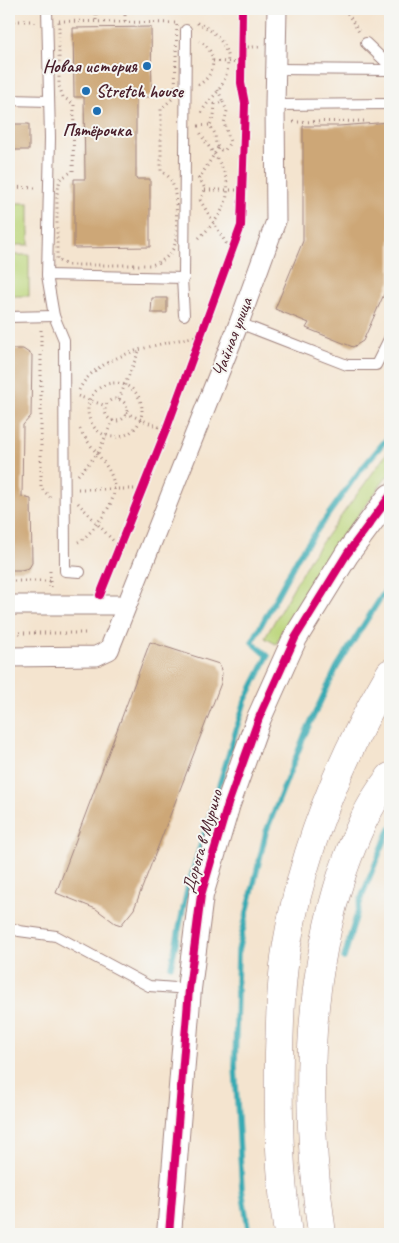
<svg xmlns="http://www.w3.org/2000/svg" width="399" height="1243" font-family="Caveat,sans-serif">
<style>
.green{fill:#bcd67b;stroke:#837a53}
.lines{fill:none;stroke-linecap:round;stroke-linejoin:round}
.stream{stroke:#38aab3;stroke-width:5.5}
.building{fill:#cda777}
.service-casing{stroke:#9f827d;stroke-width:12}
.minor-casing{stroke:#9f827d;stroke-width:21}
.tertiary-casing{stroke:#9f827d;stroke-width:26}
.secondary-casing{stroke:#9f827d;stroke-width:29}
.path{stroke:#9f827d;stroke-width:3;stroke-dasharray:1 4;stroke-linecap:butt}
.service{stroke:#fff;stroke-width:10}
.minor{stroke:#fff;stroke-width:19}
.tertiary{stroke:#fff;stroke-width:24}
.secondary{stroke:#fff;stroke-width:28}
.cycleway-casing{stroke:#f6f6f2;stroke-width:11}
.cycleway{stroke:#d6006c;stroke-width:8}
.poi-dot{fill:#1f6fb2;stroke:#f6f6f2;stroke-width:2}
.labels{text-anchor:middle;stroke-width:4;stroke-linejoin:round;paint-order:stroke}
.poi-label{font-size:18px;font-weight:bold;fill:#4a1f2b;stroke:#f6f6f2;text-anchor:end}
.street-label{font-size:18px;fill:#4a1f2b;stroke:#f6f6f2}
</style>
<rect width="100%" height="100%" fill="#f6f6f2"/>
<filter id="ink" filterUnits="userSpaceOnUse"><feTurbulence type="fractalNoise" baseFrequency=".02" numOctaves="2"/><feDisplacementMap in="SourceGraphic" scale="10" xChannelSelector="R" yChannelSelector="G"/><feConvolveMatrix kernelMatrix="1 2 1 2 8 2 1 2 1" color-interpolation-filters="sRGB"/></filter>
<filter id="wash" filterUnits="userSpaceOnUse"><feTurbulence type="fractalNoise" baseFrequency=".0096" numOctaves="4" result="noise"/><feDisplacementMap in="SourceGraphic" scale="20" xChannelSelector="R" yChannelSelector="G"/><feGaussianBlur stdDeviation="1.12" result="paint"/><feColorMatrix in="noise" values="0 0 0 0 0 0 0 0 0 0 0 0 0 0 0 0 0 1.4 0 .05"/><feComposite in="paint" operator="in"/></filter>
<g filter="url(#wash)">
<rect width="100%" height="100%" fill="#f4e4cf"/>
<g class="green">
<rect x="9" y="203" width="20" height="42"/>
<rect x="9" y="255" width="20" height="41"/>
<path d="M390,449V473L330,552L276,644L265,638L309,560Z"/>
</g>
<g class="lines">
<g class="stream">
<path d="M344,958L362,896L390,828"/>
<path d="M171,966L188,886L245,701L268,656L252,642L298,557L358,473L390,435"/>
<path d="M249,1234L242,1189L235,1066L238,951L266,832L305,734L337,667L390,583"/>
</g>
</g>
<g id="blocks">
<g class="building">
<path d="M151,27L152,97H136V179H150V247L74,248V179H85L84,97H74L73,28Z"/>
<path d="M390,122V281L363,341L353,347L306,328L309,323L275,309L303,241V126H339Z"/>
<rect x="9" y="124" width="20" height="26"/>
<path d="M152,298H167V313H151Z"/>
<path d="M9,349H23L32,355L31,416L23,425L22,497L31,499L32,563L29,568L21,570H9Z"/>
<path d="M150,642L219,664L222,673L221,683L134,909L121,925L115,923L96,909L56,893Z"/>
</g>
</g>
</g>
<g filter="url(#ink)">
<use href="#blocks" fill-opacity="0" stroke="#9f827d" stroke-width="1"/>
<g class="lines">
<g class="service-casing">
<g id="service">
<path d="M47,9L50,138L47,275L54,316L64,340L65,571L80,572"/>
<path d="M366,43L390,66"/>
<path d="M275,69L390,70"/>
<path d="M9,100L49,101"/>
<path d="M275,105L390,104"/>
<path d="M47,275L184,278L186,30"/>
<path d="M182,278L184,315"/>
<path d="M9,317L54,316"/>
<path d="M239,323L347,365H376L390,337"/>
<path d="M9,927L19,931L56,936L149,986L189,989"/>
</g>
</g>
<g class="minor-casing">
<g id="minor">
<path d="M9,605H126"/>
<path d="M9,657L96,656L109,650L239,323L276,221L275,105L277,9"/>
</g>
</g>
<g class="tertiary-casing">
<path id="tertiary" d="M169,1234L189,989L201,895L228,804L259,718L295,638L347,554L390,496"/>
</g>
<g class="secondary-casing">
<g id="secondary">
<path d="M288,1234C279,1173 278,1115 279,1053C280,1017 281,980 287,944C303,849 342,755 390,673"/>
<path d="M322,1234C305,1114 305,987 343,871C355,837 368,805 390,777"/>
</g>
</g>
<g class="path">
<path d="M96,9V21"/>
<path d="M186,9V17"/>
<path d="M345,9L359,32"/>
<path d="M9,21H36"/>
<path d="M59,21L177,23L175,91L173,98L161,109V171C167,175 171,178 173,185C177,194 178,238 174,247C169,257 162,262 151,265H67L57,260V194L60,179L73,171L74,104L63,97L59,86Z"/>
<path d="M125,21V9"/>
<path d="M197,23C225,34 237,61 220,88C214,98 204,104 200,116"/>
<path d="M213,61L241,63"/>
<path d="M198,85C216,76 219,51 199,41"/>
<path d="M218,90L223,102"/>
<path d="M223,102L227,111L224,123L230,142L225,150H221L216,145L215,134L210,125L214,116L215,104Z"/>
<path d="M293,122L365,121"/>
<path d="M198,126L210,125"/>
<path d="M198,178L203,184L205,190L200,200"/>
<path d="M199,179L218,148"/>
<path d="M9,187L36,188"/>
<path d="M205,190H243"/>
<path d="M200,200L232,253"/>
<path d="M199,238C222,216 238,194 219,162C213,151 205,143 200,132"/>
<path d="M41,330V488L50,497"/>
<circle cx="115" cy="410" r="27"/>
<path d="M79,390C97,352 165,344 201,335"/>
<path d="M78,396L106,406"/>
<path d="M119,399L139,351"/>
<circle cx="116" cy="410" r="11"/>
<path d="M126,413L166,430"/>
<path d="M78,475L98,453L113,420"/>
<path d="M78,489H143"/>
<path d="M78,503L119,547"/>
<path d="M78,542C87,538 96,525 102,517C134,477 94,459 79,427"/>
<path d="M50,571V587"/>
<path d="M9,581H50"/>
<path d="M102,589L166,430L241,226L245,104L241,83V47H260"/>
<path d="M9,633H85"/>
</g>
<use href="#service" class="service"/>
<use href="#minor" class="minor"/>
<use href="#tertiary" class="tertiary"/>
<use href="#secondary" class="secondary"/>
<g class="cycleway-casing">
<g id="cycleway">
<path d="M100,595L166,430L241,226L245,104L241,83L242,9"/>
<path d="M169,1234L189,989L201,895L228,804L259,718L295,638L347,554L390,496"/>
</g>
</g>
<use href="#cycleway" class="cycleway"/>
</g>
</g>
<g class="poi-dot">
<circle cx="147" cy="66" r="5"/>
<circle cx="86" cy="91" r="5"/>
<circle cx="97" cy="111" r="5"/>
</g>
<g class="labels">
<g class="poi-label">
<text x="137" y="72">Новая история</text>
<text x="96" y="97" text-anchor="start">Stretch house</text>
<text x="97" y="136" text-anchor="middle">Пятёрочка</text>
</g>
<g class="street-label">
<text transform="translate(232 337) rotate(-69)" y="6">Чайная улица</text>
<text transform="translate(202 841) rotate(-74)" y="6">Дорога в Мурино</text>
</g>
</g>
<rect width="399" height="1243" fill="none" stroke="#f6f6f2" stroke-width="30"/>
</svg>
